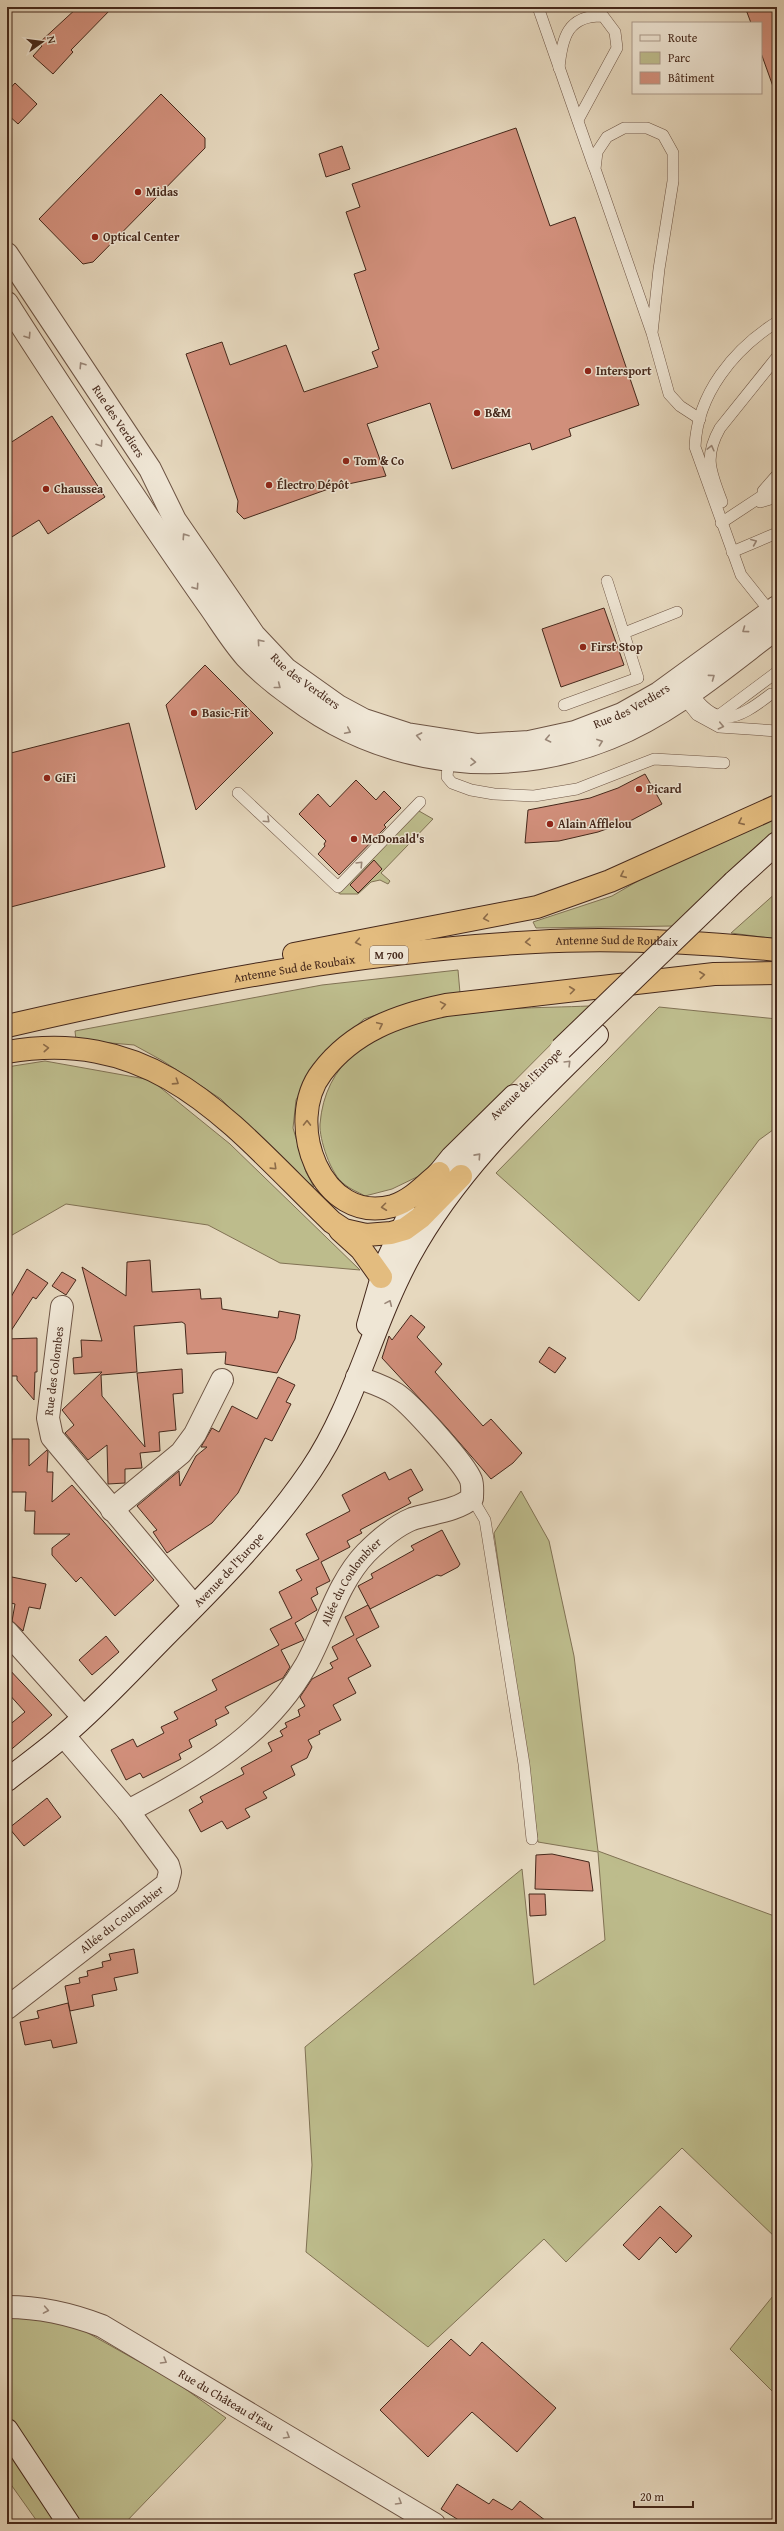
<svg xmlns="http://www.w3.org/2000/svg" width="784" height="2531" font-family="'Gentium Book Plus',serif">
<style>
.green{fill:#bdbc8c;stroke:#817254}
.building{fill:#d18f7b;stroke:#45281b}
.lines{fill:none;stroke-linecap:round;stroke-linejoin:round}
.lane-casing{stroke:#6d5444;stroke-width:12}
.street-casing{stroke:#6d5444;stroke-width:24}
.secondary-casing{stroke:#45281b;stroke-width:24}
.highway-casing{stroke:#45281b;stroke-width:24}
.lane{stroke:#efe6d5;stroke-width:11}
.street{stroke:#efe6d5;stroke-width:22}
.secondary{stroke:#efe6d5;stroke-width:22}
.highway{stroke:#e3bc7f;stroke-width:22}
.secondary-bridge-casing{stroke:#45281b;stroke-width:24;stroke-linecap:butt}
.secondary-bridge{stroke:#efe6d5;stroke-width:22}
.oneway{stroke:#9a8778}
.oneway2{stroke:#8c6b48}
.poi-dot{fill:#8f2418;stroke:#efe6d5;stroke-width:1.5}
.labels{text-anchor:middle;stroke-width:3;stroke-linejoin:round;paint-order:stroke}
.shield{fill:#efe6d5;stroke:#786153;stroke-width:1}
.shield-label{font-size:11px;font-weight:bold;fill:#45281b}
.poi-label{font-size:12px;font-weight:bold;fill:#45281b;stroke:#efe6d5;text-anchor:start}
.street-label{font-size:12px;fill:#45281b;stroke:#efe6d5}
</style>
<rect width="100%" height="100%" fill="#e6d8be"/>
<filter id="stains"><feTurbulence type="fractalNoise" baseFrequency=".005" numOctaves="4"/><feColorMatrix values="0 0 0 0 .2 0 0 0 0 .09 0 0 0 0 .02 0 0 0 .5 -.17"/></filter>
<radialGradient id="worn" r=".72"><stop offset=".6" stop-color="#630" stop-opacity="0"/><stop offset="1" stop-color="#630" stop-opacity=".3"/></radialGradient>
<g class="green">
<path d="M419,811L433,819L381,873L390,881L388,884L380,880L371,882L358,894H340L337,892Z"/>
<path d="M777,815V834L673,926L536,928L533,922L612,896L650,874Z"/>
<path d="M777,892V939L731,933Z"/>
<path d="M458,970L460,993L427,998L364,1019L316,1063L296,1100L293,1128L306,1172L314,1187L293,1171L221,1099L163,1061L134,1045L76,1040L75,1031L322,985Z"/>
<path d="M589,1006L421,1175L392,1189L365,1196C358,1192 350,1189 344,1184C331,1175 319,1139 320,1124C330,1001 499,1010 589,1006Z"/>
<path d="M659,1007L777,1019V1127L759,1140L639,1301L496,1173Z"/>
<path d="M45,1061L151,1080L230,1144L360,1270L280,1263L208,1225L66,1204L7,1238V1067Z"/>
<path d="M521,1491L549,1541L574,1656L598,1851L777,1917V2239L682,2148L566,2262L544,2239L428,2347L306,2252L312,2165L305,2047L522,1869L534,1985L605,1940L598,1852L538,1842L494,1533Z"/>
<path d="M777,2291V2396L730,2349Z"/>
<path d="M7,2316L72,2324L177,2383L226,2418L124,2524H39L7,2479Z"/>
</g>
<g class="building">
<path d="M78,7H113L71,50L73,52L53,74L33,56L42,46L39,43Z"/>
<path d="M745,7H777V92H775L761,53V23H751Z"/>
<path d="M15,83L37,104L18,124L7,114V92Z"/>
<path d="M161,94L205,138V148L93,262L83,264L39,219Z"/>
<path d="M516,128L550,226L575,217L639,405L569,429L571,436L532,450L530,443L452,469L430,403L367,424L386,476L334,487L244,519L237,512L238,501L186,354L222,342L230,365L286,345L304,392L378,367L372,352L379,349L354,274L366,270L346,212L360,207L352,184Z"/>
<path d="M342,146L350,169L326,177L319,154Z"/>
<path d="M52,416L105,497L48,534L39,520L7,540V445Z"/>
<path d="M604,608L624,665L561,687L542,629Z"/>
<path d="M205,665L273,733L196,810L166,705Z"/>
<path d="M129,723L165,867L7,908V754Z"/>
<path d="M645,774L662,804L632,820L598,832L559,841L525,843L528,810L590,798L618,788Z"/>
<path d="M356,780L376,800L384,791L401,808L384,825L386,827L339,875L318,854L325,846L324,844L326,841L299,814L318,794L330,807Z"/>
<path d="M374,860L382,869L358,893L350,885Z"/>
<path d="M150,1260L152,1292L200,1289L201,1299L221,1298L222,1309L278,1318L279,1311L300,1315L295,1339L277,1373L225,1364L226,1352L187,1354L185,1324L182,1322L134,1326L137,1372L101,1375L102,1396L145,1447L137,1373L182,1369L183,1393L173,1394L176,1430L159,1432L160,1451L140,1453L142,1468L125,1469V1483L108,1484L107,1445L88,1460L65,1433L74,1425L62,1410L102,1372L74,1374L73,1358L82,1357L81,1340L102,1341L82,1267L126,1296L127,1262Z"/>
<path d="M27,1269L48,1283L36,1299L33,1297L7,1337V1304Z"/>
<path d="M62,1272L76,1280L66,1295L52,1286Z"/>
<path d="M411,1315L425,1327L417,1337L442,1364L435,1372L483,1426L491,1419L522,1453L513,1463L491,1479L446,1427L382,1358L389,1336L392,1340Z"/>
<path d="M37,1338V1372H35L34,1400L17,1380V1376H7V1339Z"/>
<path d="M549,1347L566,1358L555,1373L539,1362Z"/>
<path d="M278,1377L295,1385L286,1402L291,1404L272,1441L265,1438L238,1493L212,1523L167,1553L153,1532L157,1530L137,1506L179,1471L180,1486L196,1456L207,1447H201L212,1428L219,1432L232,1406L257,1419Z"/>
<path d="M12,1439H29V1466L47,1450L48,1452L47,1472H53L52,1502L72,1485L154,1580L115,1616L81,1577L76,1582L52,1555V1548L70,1534H34L35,1511H25L26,1492H7V1472H11Z"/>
<path d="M411,1469L423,1490L408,1498L411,1503L360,1530L362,1533L347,1541L350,1547L321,1562L330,1581L316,1588L318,1594L311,1598L317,1610L295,1623L304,1640L281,1650L290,1667L283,1678L225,1707L229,1713L215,1720L217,1725L189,1740L192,1747L179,1754L181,1759L143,1778L140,1773L126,1780L111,1750L133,1739L137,1747L164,1733L161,1727L178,1719L174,1712L217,1690L212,1680L279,1645L270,1629L292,1618L279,1592L302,1580L296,1570L319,1559L306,1534L350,1511L342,1495L385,1472L389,1480Z"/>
<path d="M442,1530L460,1564L458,1567L441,1576L437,1575L370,1609L358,1586L373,1578L371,1574L414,1550L411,1546Z"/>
<path d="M7,1576L46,1584L40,1609L29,1607L23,1631L12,1621L15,1604L7,1602Z"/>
<path d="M368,1605L379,1627L356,1639L371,1666L348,1678L356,1693L333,1705L341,1720L319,1731L320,1734L308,1740L312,1747L307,1758L291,1766L295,1775L263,1792L267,1798L245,1809L250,1817L227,1829L222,1821L201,1832L189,1810L203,1802L200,1797L244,1774L241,1768L272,1751L268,1743L283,1736L280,1731L287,1727L285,1723L300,1716L298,1710L305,1706L300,1697L312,1679L333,1668L330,1663L338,1659L332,1647L354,1635L345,1617Z"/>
<path d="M106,1636L119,1652L92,1675L79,1660Z"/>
<path d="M7,1667L52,1715L7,1753V1727L25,1712L7,1692Z"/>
<path d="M47,1798L61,1817L24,1846L9,1828Z"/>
<path d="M552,1854L589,1862L593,1891L535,1889L536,1855Z"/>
<path d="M529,1894H545L546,1915L530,1916Z"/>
<path d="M134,1949L138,1973L114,1978L117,1990L92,1995L94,2006L70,2011L65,1986L80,1983L79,1978L88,1976L87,1971L103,1967L102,1962L111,1960L109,1954Z"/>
<path d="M68,2003L77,2043L53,2048L51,2040L25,2045L20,2022L39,2018L37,2011Z"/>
<path d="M660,2206L692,2236L676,2253L660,2237L639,2260L623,2245Z"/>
<path d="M451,2339L470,2356L482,2342L556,2408L517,2452L472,2412L428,2457L380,2410Z"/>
<path d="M457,2484L489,2504L493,2499L512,2510L520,2501L550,2524H465L441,2509Z"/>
</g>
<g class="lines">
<g class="lane-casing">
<g id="lane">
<path d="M538,7L594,167"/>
<path d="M559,68C562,37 568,15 603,16L615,32L617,48L578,120"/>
<path d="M652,333L595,169L597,152L607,137L624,128H647L663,135L673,153V181L659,269L652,333L669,394L680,406L700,419"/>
<path d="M763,491L777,475"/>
<path d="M722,502C711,472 703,458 720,428L777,357"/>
<path d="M760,502L777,497"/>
<path d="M721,523L777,486"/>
<path d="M732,552L777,533"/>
<path d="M772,614L741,575L695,447C697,394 734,349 777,322"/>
<path d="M624,633L677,612"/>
<path d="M689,689C717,730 736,721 771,694"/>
<path d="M681,695L697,715L719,727L777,731"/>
<path d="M564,705L638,678L607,581"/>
<path d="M718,716L777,672"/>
<path d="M449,757L447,777L452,783L471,790L494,794L534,796L577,789L654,759L724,763"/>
<path d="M238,793L338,887L420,802"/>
<path d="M472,1498L485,1520L524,1764L532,1839"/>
</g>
</g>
<g class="street-casing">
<g id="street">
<path id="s1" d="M7,254L150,469L175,520L254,635L286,669L338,706L364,720L407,734L478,745L529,742L575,732L622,714L659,693L777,607"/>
<path d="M7,303C50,371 95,438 140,505C162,538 184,570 207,603C220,621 231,640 246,657C260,672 276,685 293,697C384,766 504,781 610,738C671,714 724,668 777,628"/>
<path d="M62,1307L48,1418L52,1437L194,1606"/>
<path d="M112,1510L181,1453L195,1434L222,1380"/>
<path d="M7,1632L83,1717"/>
<path d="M64,1736L128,1811"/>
<path id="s2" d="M7,2008L167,1884L170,1872L168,1865L128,1811C197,1775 266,1736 306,1665C326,1629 337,1583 366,1553C379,1540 395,1526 412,1519C430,1513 457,1511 472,1498C472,1492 473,1486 471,1480C465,1464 411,1404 396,1394C384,1386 370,1382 357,1377"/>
<path id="s3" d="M7,2307C41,2307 71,2314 102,2326L434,2524"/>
</g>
</g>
<g class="secondary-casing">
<g id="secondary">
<path d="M734,882L777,843"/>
<path d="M427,1188L452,1157L514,1096"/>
<path d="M368,1325L386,1263L408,1217"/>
<path id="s4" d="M7,1780C26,1765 46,1751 64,1735C102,1703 136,1665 171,1630C221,1580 271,1529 311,1470C355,1405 372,1324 410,1255C457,1169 528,1103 597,1035"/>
<path d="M7,2430L69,2524"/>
</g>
</g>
<g class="highway-casing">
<g id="highway">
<path d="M294,954L537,907L610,881L777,806"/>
<path id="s5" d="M7,1026C181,986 357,951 535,942C616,937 697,942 777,950"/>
<path d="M7,1052C160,1026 233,1127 332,1222L344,1230L366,1235L391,1233L405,1229L420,1218L461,1176"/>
<path d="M439,1173C425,1185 412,1200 393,1206C321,1226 283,1122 322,1072C353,1031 398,1015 446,1005L714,974L777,973"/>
<path d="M340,1230L361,1249L381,1277"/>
</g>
</g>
<use href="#lane" class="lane"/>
<use href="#street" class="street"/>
<use href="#secondary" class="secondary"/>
<use href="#highway" class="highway"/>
<g class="secondary-bridge-casing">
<path id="secondary-bridge" d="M561,1049L734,882"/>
</g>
<use href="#secondary-bridge" class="secondary-bridge"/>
</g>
<defs><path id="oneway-chevron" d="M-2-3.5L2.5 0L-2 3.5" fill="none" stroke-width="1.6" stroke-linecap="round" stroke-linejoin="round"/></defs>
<g class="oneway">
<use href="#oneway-chevron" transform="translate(28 336) rotate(57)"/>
<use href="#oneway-chevron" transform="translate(82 365) rotate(-123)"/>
<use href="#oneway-chevron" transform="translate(100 444) rotate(57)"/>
<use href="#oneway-chevron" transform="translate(711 448) rotate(-76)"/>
<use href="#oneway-chevron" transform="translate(185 536) rotate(-124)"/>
<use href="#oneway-chevron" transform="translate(754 542) rotate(-23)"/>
<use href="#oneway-chevron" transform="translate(196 587) rotate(55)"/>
<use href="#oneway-chevron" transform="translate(745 630) rotate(144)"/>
<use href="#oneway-chevron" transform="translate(260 642) rotate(-131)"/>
<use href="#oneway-chevron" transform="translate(712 677) rotate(-36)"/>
<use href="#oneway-chevron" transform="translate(278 686) rotate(38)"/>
<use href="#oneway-chevron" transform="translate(721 726) rotate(12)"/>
<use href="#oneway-chevron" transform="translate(348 731) rotate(26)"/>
<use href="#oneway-chevron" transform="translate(419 736) rotate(-169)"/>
<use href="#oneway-chevron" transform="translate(548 739) rotate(168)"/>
<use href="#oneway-chevron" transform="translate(600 742) rotate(-20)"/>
<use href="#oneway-chevron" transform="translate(473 762) rotate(3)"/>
<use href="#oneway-chevron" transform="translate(267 820) rotate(43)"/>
<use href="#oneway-chevron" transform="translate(360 864) rotate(-46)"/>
<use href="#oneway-chevron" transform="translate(568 1063) rotate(-45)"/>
<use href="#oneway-chevron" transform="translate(478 1156) rotate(-48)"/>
<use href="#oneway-chevron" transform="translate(389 1303) rotate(-66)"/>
<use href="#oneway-chevron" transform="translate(46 2310) rotate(10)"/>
<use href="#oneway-chevron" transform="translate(164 2361) rotate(31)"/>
<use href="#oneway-chevron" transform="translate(287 2436) rotate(31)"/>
<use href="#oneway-chevron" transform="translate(399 2502) rotate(31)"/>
</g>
<g class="oneway2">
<use href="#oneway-chevron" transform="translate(741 822) rotate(156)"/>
<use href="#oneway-chevron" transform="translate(623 875) rotate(156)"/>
<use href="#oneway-chevron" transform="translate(486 918) rotate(170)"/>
<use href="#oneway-chevron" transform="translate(358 942) rotate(169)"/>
<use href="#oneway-chevron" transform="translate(528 942) rotate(176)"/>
<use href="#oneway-chevron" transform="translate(702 975) rotate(-6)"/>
<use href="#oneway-chevron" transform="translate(572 990) rotate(-7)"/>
<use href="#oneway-chevron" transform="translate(443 1005) rotate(-10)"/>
<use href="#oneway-chevron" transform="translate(380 1025) rotate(-25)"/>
<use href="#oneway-chevron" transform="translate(46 1048) rotate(-4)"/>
<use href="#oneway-chevron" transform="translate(176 1082) rotate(33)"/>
<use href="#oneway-chevron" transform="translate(307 1123) rotate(-89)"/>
<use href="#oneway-chevron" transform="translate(274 1167) rotate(44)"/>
<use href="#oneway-chevron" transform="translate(384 1207) rotate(173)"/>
</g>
<g class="poi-dot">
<circle cx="138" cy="192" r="4"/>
<circle cx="95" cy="237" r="4"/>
<circle cx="588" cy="371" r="4"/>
<circle cx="477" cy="413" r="4"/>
<circle cx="346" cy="461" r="4"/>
<circle cx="269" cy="485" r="4"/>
<circle cx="46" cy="489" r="4"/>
<circle cx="583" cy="647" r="4"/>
<circle cx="194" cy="713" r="4"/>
<circle cx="47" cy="778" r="4"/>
<circle cx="639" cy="789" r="4"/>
<circle cx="550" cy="824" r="4"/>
<circle cx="354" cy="839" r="4"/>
</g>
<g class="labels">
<rect class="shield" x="370" y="946" width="38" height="18" rx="3"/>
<g class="shield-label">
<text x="389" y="959">M 700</text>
</g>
<g class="poi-label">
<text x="146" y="196">Midas</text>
<text x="103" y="241">Optical Center</text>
<text x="596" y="375">Intersport</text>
<text x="485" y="417">B&amp;M</text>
<text x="354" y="465">Tom &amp; Co</text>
<text x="277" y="489">Électro Dépôt</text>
<text x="54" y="493">Chaussea</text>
<text x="591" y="651">First Stop</text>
<text x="202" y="717">Basic-Fit</text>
<text x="55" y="782">GiFi</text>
<text x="647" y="793">Picard</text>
<text x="558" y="828">Alain Afflelou</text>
<text x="362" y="843">McDonald's</text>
</g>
<g class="street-label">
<text dy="4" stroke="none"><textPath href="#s1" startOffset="201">Rue des Verdiers</textPath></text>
<text dy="4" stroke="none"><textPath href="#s1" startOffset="524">Rue des Verdiers</textPath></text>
<text dy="4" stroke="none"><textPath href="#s1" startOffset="872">Rue des Verdiers</textPath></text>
<text dy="4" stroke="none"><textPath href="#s5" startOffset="617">Antenne Sud de Roubaix</textPath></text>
<text dy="4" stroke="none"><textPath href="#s5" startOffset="293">Antenne Sud de Roubaix</textPath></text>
<text transform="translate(526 1084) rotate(-45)" y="4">Avenue de l'Europe</text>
<text transform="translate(54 1371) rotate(-83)" y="4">Rue des Colombes</text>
<text dy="4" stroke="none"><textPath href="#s4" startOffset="306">Avenue de l'Europe</textPath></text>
<text dy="4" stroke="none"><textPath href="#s2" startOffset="618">Allée du Coulombier</textPath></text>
<text dy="4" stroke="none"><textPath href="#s2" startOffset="145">Allée du Coulombier</textPath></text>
<text dy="4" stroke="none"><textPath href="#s3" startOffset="242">Rue du Château d'Eau</textPath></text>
</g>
</g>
<rect width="784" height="2531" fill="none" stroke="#e6d8be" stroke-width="24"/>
<rect x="8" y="8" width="768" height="2515" fill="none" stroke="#45281b" stroke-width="2"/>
<rect x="12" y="12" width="760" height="2507" fill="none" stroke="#45281b"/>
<rect x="632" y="22" width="130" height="72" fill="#efe6d5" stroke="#ab9a8b"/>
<rect x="640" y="35" width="20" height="6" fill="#efe6d5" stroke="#ab9a8b"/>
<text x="668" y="42" font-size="12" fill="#45281b">Route</text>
<rect x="640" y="52" width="20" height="12" fill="#bdbc8c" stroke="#ab9a8b"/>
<text x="668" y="62" font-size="12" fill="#45281b">Parc</text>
<rect x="640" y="72" width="20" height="12" fill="#d18f7b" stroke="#ab9a8b"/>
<text x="668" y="82" font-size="12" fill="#45281b">Bâtiment</text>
<g transform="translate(42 42) rotate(76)" stroke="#efe6d5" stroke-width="3" paint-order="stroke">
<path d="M0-3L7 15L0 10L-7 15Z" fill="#45281b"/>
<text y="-6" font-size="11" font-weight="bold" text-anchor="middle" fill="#45281b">N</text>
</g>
<path d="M634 2501v6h59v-6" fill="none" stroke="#45281b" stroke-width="2"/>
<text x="640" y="2501" font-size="12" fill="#45281b" stroke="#efe6d5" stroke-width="3" paint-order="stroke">20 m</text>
<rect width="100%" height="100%" filter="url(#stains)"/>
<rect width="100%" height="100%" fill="url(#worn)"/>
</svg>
